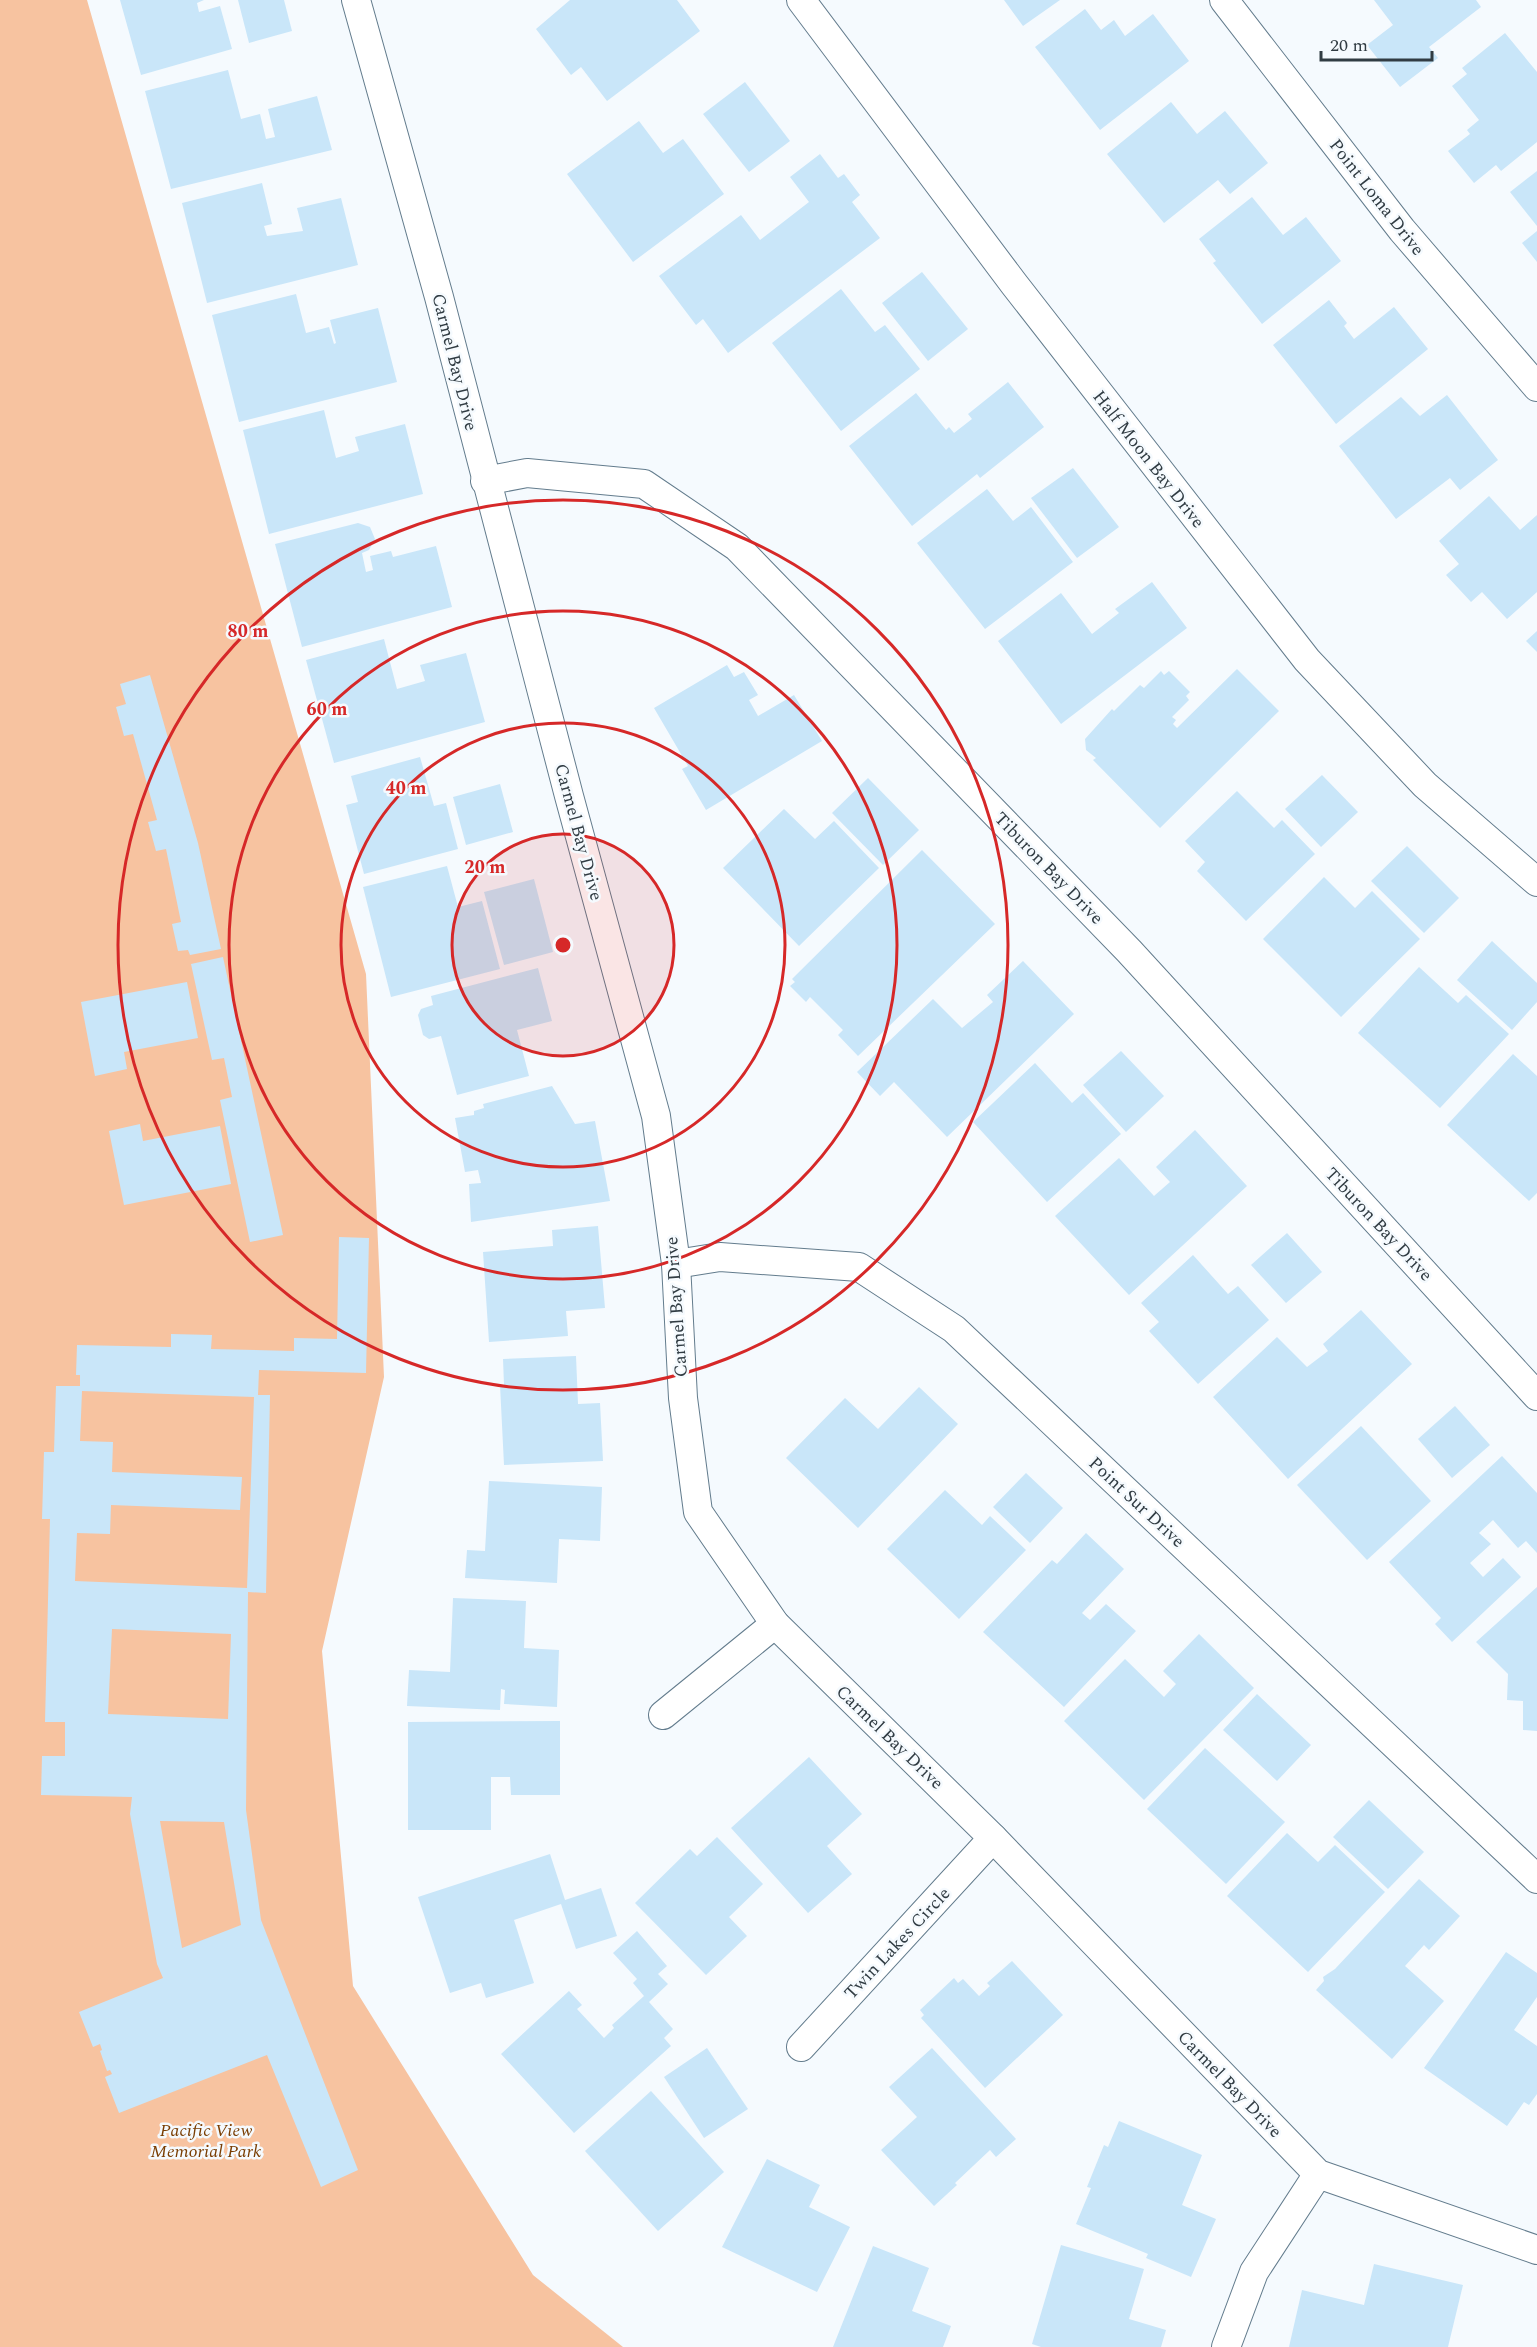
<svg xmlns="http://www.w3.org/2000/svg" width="1537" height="2347" font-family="Spectral,serif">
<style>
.green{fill:#f7c3a0}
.building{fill:#c9e6f9;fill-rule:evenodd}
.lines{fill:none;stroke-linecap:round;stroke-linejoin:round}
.street-casing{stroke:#637c8d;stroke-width:30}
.street{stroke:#fff;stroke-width:28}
.ring{fill:none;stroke:#d62828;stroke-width:3}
.labels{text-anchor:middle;stroke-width:5;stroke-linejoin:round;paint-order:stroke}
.street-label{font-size:18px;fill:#313c43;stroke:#f5fafe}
.park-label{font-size:18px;font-style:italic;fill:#7a3e03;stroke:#f5fafe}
.centre{fill:#d62828;stroke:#f5fafe;stroke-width:3}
.ring-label{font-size:18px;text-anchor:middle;font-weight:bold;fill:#d62828;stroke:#f5fafe;stroke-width:5;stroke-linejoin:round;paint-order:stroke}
</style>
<rect width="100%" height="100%" fill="#f5fafe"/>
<path class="green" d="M0,0H87L366,974L384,1377L322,1651L353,1986L533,2275L623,2347H0Z"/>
<g class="building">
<path d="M120,0H204L197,3L199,12L220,6L232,49L141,75Z"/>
<path d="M238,0H284L292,31L249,43Z"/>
<path d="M570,0H677L700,31L607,101L581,67L571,75L536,29Z"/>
<path d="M1004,0H1060L1023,26Z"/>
<path d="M1374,0H1476L1481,7L1429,47L1438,58L1400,87L1367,45L1393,25Z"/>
<path d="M1085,9L1101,30L1114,20L1125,36L1153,14L1189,61L1100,130L1035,47Z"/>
<path d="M1505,33L1537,72V142L1501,171L1496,165L1474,183L1448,151L1470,134L1467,130L1479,120L1452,86L1467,74L1462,68Z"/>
<path d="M228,70L241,119L260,114L266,139L275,137L268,109L317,96L332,150L171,189L145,91Z"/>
<path d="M745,82L790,141L749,172L703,114Z"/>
<path d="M1171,102L1197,134L1225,111L1268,163L1230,194L1218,180L1164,223L1107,154Z"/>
<path d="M639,121L663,153L683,139L724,194L633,262L567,174Z"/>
<path d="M820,154L838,178L844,174L860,195L852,202L880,238L728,353L703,319L696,325L659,276L741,215L760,240L809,202L790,177Z"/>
<path d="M1537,171V226L1510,192Z"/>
<path d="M262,183L272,224L264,226L267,236L303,231L297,208L341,198L358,265L207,303L182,203Z"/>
<path d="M1252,197L1283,235L1306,217L1341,261L1262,324L1213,263L1216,261L1199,239Z"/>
<path d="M1537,231V262L1522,243Z"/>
<path d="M922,272L968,329L928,361L882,303Z"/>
<path d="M841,289L875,332L885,325L920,369L841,431L772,343Z"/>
<path d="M296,294L306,333L329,327L334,344L336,343L330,320L378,308L397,382L239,422L212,315Z"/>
<path d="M1329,300L1347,323L1344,326L1354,339L1394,307L1428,349L1336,424L1273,345Z"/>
<path d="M1008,382L1044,427L980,478L977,474L912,526L849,446L916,393L946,430L949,427L954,433L972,419L968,414Z"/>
<path d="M1447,395L1498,460L1460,490L1450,478L1396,519L1339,446L1401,397L1420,416Z"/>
<path d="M324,410L336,458L359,451L355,437L405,424L423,494L269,534L243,430Z"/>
<path d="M1073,468L1119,527L1077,558L1031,498Z"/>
<path d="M987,489L1013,521L1031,507L1073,562L985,629L917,543Z"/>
<path d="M1489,496L1520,530L1537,515V592L1507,619L1482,592L1471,602L1446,575L1459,564L1439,541Z"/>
<path d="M358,523L370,527L375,539L369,550L362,553L366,572L373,570L370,556L391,551L393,557L436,546L452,607L302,647L275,544Z"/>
<path d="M1152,582L1187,628L1061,724L998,641L1061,593L1092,634L1119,613L1115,609Z"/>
<path d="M1537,631V652L1526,641Z"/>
<path d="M384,639L397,689L425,681L420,665L466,653L485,722L334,763L306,660Z"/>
<path d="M727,665L734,677L744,672L758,695L749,700L758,716L794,695L822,741L706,810L682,769L688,766L654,708Z"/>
<path d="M1237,669L1279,711L1160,828L1093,760L1096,758L1086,750L1085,739L1112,709L1114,711L1140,685L1144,688L1161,671L1164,675L1169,671L1190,692L1186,696L1189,700L1172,717L1176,720L1173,724L1177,728Z"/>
<path d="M150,675L198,843L221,949L190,955L188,950L178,951L172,924L181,922L166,849L156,851L148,822L157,820L133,734L124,736L116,707L126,704L120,684Z"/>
<path d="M420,757L434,806L446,803L458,849L364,874L346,805L358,802L351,776Z"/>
<path d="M1322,775L1358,812L1321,847L1285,809Z"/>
<path d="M868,778L919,830L883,865L832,813Z"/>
<path d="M500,784L513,832L466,845L453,797Z"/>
<path d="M1237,791L1274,828L1282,820L1315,854L1246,921L1197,871L1205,862L1185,841Z"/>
<path d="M784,809L815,839L834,821L879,868L799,946L723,868Z"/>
<path d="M1407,846L1459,898L1424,933L1371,881Z"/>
<path d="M922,850L995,924L858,1056L838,1035L843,1030L810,997L806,1002L790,986L795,982L792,979Z"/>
<path d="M447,866L458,907L482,901L500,969L391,997L363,887Z"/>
<path d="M1324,877L1355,908L1372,891L1420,939L1341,1017L1263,939Z"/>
<path d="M534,879L553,952L504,965L484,892Z"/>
<path d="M1492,941L1537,983V1002L1512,1030L1457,980Z"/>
<path d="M223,957L283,1235L250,1242L220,1100L232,1097L224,1058L212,1060L191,964Z"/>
<path d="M1023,961L1074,1014L947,1137L894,1082L880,1096L857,1072L933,999L962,1028L993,1002L987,995Z"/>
<path d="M1419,967L1458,1003L1466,995L1509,1034L1440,1108L1358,1033Z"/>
<path d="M538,968L552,1021L517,1030L529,1076L457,1095L441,1036L429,1039L423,1035L418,1015L421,1009L433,1005L431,996Z"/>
<path d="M187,982L198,1038L124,1052L127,1069L95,1076L81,1002Z"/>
<path d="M1121,1051L1164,1096L1126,1132L1083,1085Z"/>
<path d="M1513,1054L1537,1076V1193L1529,1201L1447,1125Z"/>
<path d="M1035,1063L1072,1103L1083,1093L1121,1134L1047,1202L973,1122Z"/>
<path d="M552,1086L575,1124L595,1121L610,1201L471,1222L469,1184L481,1183L478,1170L465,1172L455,1118L474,1115V1111L484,1108L483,1104Z"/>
<path d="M140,1124L143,1141L220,1126L231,1184L124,1205L109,1131Z"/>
<path d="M1195,1130L1247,1186L1129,1295L1055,1216L1119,1158L1154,1196L1170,1182L1156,1167Z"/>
<path d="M598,1226L605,1308L566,1311L568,1336L489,1342L483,1252L553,1246L552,1230Z"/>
<path d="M1287,1233L1322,1272L1286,1303L1251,1265Z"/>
<path d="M339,1237L369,1238L366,1373L259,1370L258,1395H270L266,1593L248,1592L246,1810L261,1920L358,2170L321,2187L267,2055L119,2113L105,2077L112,2074L110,2070L107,2071L100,2051L102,2050L100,2044L93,2047L79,2012L163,1978L157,1964L130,1814L132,1797L41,1795L42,1756H65V1722H45L50,1519H42L44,1452H54L56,1386H80V1375H76L77,1345L171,1347V1334L212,1335L211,1349L294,1351V1338L337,1339ZM82,1391L254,1397L247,1588L75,1581L77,1533L110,1534L111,1505L240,1510L242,1477L112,1472L113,1442L80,1441ZM112,1629L231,1634L228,1719L108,1714ZM160,1821L224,1822L241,1925L182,1948Z"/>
<path d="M1193,1255L1228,1294L1238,1286L1269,1320L1198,1384L1149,1331L1159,1322L1141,1303Z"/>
<path d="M1361,1310L1412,1364L1288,1479L1213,1397L1277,1337L1307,1367L1328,1351L1323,1344Z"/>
<path d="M576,1356L578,1404L600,1403L603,1461L504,1465L500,1385H504L503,1359Z"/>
<path d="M919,1387L958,1424L858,1528L786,1458L845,1398L878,1429Z"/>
<path d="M1455,1406L1490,1445L1452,1478L1418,1439Z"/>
<path d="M1361,1426L1431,1501L1367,1560L1297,1485Z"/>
<path d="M1502,1456L1537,1493V1553L1526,1541L1518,1548L1493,1520L1479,1533L1491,1544L1470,1563L1483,1577L1503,1558L1521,1577L1452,1642L1435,1624L1441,1618L1389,1562Z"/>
<path d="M1026,1473L1063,1508L1030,1543L993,1507Z"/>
<path d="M489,1481L602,1487L600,1541L559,1539L557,1583L465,1578L467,1550L485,1551Z"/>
<path d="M945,1490L982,1525L990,1516L1026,1550L959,1619L887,1549Z"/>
<path d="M1086,1533L1124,1569L1082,1613L1090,1620L1106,1604L1136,1631L1064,1707L983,1632L1052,1560L1057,1564Z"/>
<path d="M1537,1587V1731L1523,1730V1701L1507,1700L1508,1674L1476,1642Z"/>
<path d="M453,1598L526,1601L524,1648L559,1650L557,1707L504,1704L505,1690L501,1689L500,1710L407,1706L409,1670L450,1672Z"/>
<path d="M1199,1634L1254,1688L1144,1800L1064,1721L1125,1659L1164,1697L1176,1684L1163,1671Z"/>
<path d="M1257,1694L1311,1745L1277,1781L1223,1730Z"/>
<path d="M560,1721V1795H511L510,1777H491V1830H408V1722Z"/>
<path d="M1205,1748L1285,1822L1226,1884L1147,1809Z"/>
<path d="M809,1757L862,1814L827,1846L852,1874L808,1913L731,1828Z"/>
<path d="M1369,1800L1424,1852L1388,1889L1333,1837Z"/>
<path d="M1287,1833L1318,1862L1335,1845L1385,1892L1308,1972L1227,1896Z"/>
<path d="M717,1837L763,1884L729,1917L747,1936L706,1975L635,1903L690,1849L697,1856Z"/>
<path d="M550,1854L565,1900L601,1888L617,1936L576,1949L561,1904L514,1920L534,1983L486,1998L481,1983L450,1993L418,1897Z"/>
<path d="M1419,1879L1460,1916L1429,1950L1424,1945L1405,1966L1444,2001L1392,2059L1316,1990L1324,1981L1323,1977L1335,1969Z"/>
<path d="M637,1931L667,1966L658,1974L668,1984L649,2002L673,2029L664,2038L671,2046L574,2133L501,2054L569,1991L582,2005L577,2009L604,2038L614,2028L612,2025L644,1996L633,1983L637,1979L613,1953Z"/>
<path d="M1506,1952L1537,1973V1997L1514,2030L1537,2046V2094L1529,2105L1524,2102L1507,2126L1424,2068Z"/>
<path d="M1012,1961L1063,2015L985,2088L921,2018L924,2015L920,2010L954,1978L958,1983L963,1979L979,1996L990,1986L987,1983Z"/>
<path d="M707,2048L748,2109L704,2138L664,2077Z"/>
<path d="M932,2048L1016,2139L996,2157L990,2150L955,2183L957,2185L934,2206L881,2150L917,2117L889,2087Z"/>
<path d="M651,2091L724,2172L658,2231L585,2151Z"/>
<path d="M1119,2121L1202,2155L1182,2205L1216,2219L1191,2277L1146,2258L1148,2254L1076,2224L1091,2188L1087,2187L1104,2145L1108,2147Z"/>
<path d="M767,2159L820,2185L809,2207L850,2227L817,2292L722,2247Z"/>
<path d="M1061,2245L1144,2269L1129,2319L1166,2330L1161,2347H1041L1032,2344Z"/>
<path d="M873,2246L929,2268L912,2311L951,2326L943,2347H833Z"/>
<path d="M1374,2264L1463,2285L1448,2347H1289L1302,2290L1364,2305Z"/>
</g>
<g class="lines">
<g class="street-casing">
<g id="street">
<path d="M356,0L439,297L569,796L656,1116L676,1264L683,1398L698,1512L775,1624L993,1838L1318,2174L1537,2250"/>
<path d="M801,0L1014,284L1307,660L1425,785L1537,882"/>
<path d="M1224,0L1402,230L1537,387"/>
<path d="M485,481L527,473L644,484L737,547L1129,951L1537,1396"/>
<path d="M676,1264L720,1257L859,1267L954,1329L1537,1879"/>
<path d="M663,1715L775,1624"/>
<path d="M801,2047L993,1838"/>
<path d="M1226,2347L1254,2272L1318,2174"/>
</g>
</g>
<use href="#street" class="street"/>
</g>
<circle cx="563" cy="945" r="111" fill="#d62828" fill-opacity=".12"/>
<g class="ring">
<circle cx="563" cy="945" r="111"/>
<circle cx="563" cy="945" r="222"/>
<circle cx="563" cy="945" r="334"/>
<circle cx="563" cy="945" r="445"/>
</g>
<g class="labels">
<g class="street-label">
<text transform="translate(1377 197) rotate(52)" y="6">Point Loma Drive</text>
<text transform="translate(455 362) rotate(76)" y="6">Carmel Bay Drive</text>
<text transform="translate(1149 459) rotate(52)" y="6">Half Moon Bay Drive</text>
<text transform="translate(579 832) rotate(75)" y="6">Carmel Bay Drive</text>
<text transform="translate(1049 868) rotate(46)" y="6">Tiburon Bay Drive</text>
<text transform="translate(1379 1224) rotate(47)" y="6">Tiburon Bay Drive</text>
<text transform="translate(676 1307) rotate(-94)" y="6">Carmel Bay Drive</text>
<text transform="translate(1137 1502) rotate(43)" y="6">Point Sur Drive</text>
<text transform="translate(890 1737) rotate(44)" y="6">Carmel Bay Drive</text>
<text transform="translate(897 1943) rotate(-47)" y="6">Twin Lakes Circle</text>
<text transform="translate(1230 2084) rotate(46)" y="6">Carmel Bay Drive</text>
</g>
<g class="park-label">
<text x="206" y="2136">Pacific View<tspan x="206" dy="21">Memorial Park</tspan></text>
</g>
</g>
<circle cx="563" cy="945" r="9" class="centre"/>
<g class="ring-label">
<text x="248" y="637">80 m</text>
<text x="327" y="715">60 m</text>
<text x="406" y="794">40 m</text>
<text x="485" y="873">20 m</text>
</g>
<path d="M1321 51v9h111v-9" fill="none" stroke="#313c43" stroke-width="3"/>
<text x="1330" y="51" font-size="18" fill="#313c43" stroke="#f5fafe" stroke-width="4.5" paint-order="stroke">20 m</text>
</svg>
